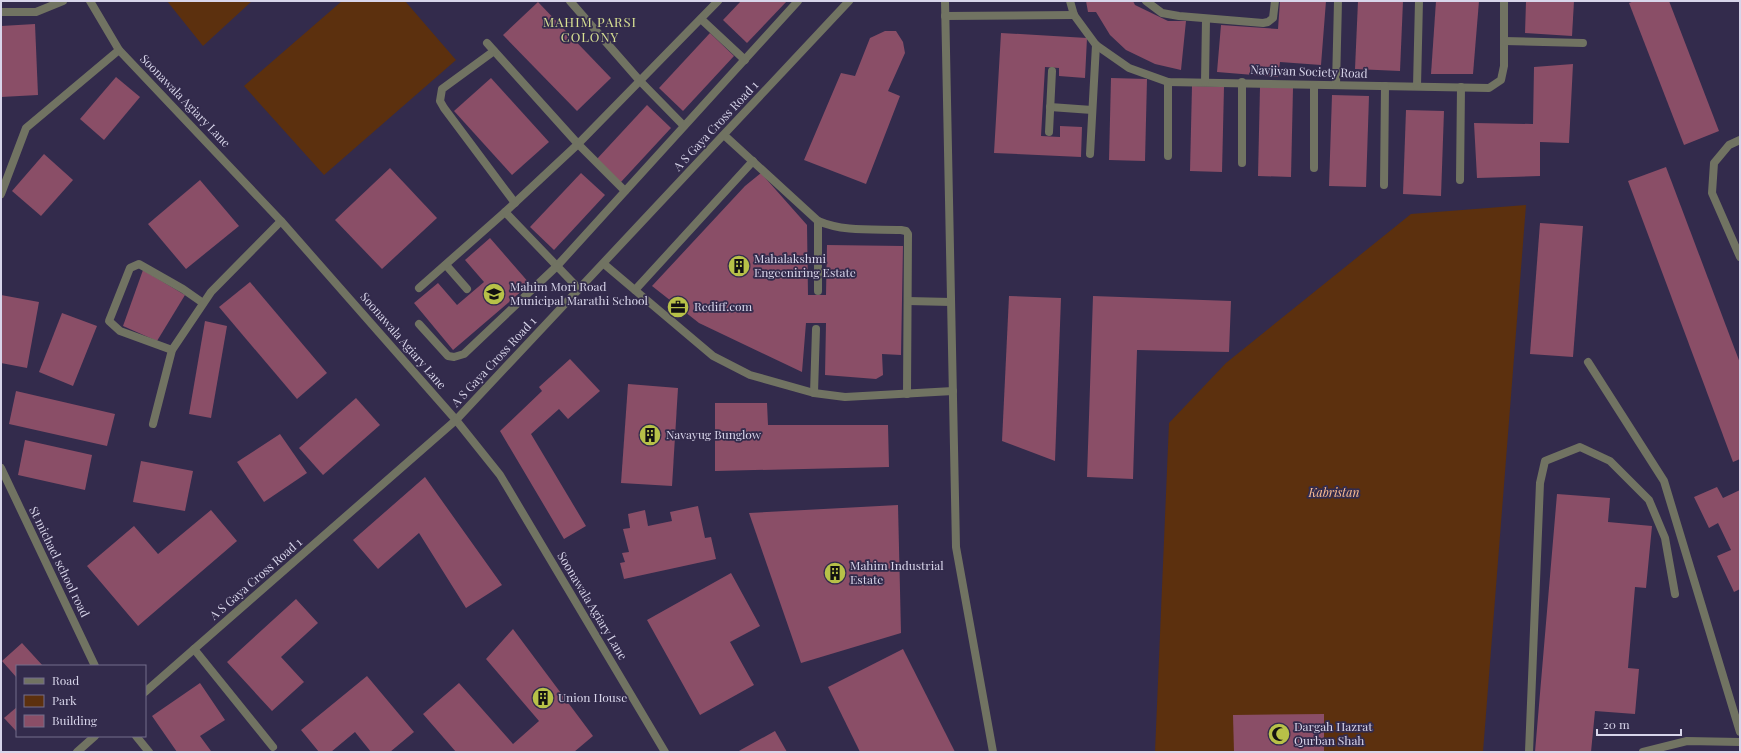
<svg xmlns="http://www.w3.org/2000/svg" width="1741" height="753" font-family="'Playfair Display',serif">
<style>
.green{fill:#5c300e}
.building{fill:#8a4e67}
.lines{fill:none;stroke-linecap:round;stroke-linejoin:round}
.lane{stroke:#717362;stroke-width:8}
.street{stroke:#717362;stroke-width:8}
.labels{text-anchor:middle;stroke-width:3.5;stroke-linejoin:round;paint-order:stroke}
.street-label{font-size:12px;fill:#d8d5ea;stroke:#332b4c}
.poi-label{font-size:12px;fill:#d8d5ea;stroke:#332b4c;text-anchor:start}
.park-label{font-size:12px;font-style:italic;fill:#fdbd93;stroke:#332b4c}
.neighbourhood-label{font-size:13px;letter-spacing:1px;fill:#d8e193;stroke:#332b4c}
</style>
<rect width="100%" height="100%" fill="#332b4c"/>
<g class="green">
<path d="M167,1H252L203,46Z"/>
<path d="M342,1H405L456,60L324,175L244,86Z"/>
<path d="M1526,205L1483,752H1155L1169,423L1226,363L1411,214Z"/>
</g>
<g class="building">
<path d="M741,1H787L747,43L723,20Z"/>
<path d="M1086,1H1133L1135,5L1168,21H1186L1181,70L1155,64L1126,50L1110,35L1096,12H1088Z"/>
<path d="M1280,1H1326L1321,65L1280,62L1278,77L1217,72L1221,25L1278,29Z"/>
<path d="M1358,1H1403L1400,71L1355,69Z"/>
<path d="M1436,1H1479L1473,74H1431Z"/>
<path d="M1526,1H1574L1572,36L1525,33Z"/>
<path d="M1634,1H1669L1719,131L1684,145L1629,3Z"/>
<path d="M538,2L611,78L577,111L503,35Z"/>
<path d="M35,24L38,95L1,97V26Z"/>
<path d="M885,31H896L903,42L905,53L888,91L900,96L866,184L804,160L841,73L855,76L870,38Z"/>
<path d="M710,33L734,56L683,111L659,88Z"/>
<path d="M1001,33L1087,38L1085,78L1059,76V68L1045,67L1041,136L1060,137V126L1082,127L1081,157L994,153Z"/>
<path d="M1573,64L1569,143L1540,142V176L1477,178L1474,123L1533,124L1534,67Z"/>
<path d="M116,77L140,97L104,140L80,119Z"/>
<path d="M491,78L549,142L512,175L454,111Z"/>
<path d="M1111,78L1147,79L1145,161L1109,160Z"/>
<path d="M1192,86L1224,87L1222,172L1190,171Z"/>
<path d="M1260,87L1293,88L1291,177L1258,176Z"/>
<path d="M1332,95L1369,96L1366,187L1329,186Z"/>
<path d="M647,105L671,128L620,183L596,160Z"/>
<path d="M1406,110L1444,111L1441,196L1403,194Z"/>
<path d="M44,154L73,180L41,216L12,191Z"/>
<path d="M1666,167L1740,363V459L1733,462L1628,181Z"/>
<path d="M390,168L437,218L382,269L335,220Z"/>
<path d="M581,173L605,195L554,250L530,227Z"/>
<path d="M761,173L807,225L808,295H826L827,245L903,246L901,355L882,354L883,375L876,379L825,375L826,323H806L802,372L699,323L652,286L745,186Z"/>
<path d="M200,180L239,226L186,269L148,224Z"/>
<path d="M1540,223L1583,226L1573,357L1530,354Z"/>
<path d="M490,238L530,284L453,350L414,303L438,283L457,305L484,282L465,260Z"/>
<path d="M143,270L185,295L157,341L123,326Z"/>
<path d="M250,282L327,373L297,399L219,307Z"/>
<path d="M1,295L39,302L27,368L1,363Z"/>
<path d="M1009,296L1061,298L1055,461L1002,441Z"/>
<path d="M1093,296L1231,301L1229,352L1137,350L1133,479L1087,477Z"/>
<path d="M62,313L97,326L73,386L39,372Z"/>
<path d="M205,321L227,326L211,418L189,414Z"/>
<path d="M570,359L600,391L568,419L559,409L531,434L586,526L564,539L500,431L542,391L539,387Z"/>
<path d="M628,384L678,388L672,486L621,483Z"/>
<path d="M16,391L115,414L107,446L9,424Z"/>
<path d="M356,398L380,425L323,475L299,448Z"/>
<path d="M715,403H767L768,425H888L889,467L715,471Z"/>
<path d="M280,434L307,473L264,502L237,462Z"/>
<path d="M25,440L92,455L85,490L18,475Z"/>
<path d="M141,461L193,471L185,511L133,502Z"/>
<path d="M425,477L502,585L466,608L419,533L378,569L353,540Z"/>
<path d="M1717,487L1723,498L1740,490V589L1734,592L1717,556L1731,550L1718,523L1709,528L1694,497Z"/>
<path d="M1557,494L1610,498L1608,522L1652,526L1646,588L1635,587L1628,668L1639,669L1635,714L1595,711L1591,752H1535Z"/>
<path d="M898,505L901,633L801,663L749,513Z"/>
<path d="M698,506L705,538L711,537L716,559L624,579L620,563L625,562L622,553L629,552L623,529L630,528L628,514L645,510L648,526L672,521L670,512Z"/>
<path d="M211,510L237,541L138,626L87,566L134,526L158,554Z"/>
<path d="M731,573L760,626L730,642L754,685L700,715L647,620Z"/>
<path d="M296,599L318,623L281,657L304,682L272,711L227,662Z"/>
<path d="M513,629L593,736L574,752H456L423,714L459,683L513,744L539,721L486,659Z"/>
<path d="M22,643L43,666H17V678L2,661Z"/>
<path d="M903,649L955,752H860L828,687Z"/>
<path d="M367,676L414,732L390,752H371L355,732L331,752H319L301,730Z"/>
<path d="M200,683L225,720L200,736L211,751L210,752H177L152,716Z"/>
<path d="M17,707V732L4,718Z"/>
<path d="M1324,714V752H1234L1233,715Z"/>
<path d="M775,731L787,752H737Z"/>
</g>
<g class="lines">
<g class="lane">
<path d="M724,135L818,221C844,232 873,229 901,230L906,231L908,234L907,394"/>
<path d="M1740,140L1729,145L1714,163L1712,193L1740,257"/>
<path d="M818,221V291"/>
<path d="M604,264L713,356L750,375L814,393L845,397L953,391"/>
<path d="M635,290L753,161"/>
<path d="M908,301L951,302"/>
<path d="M814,393L816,329"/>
</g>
<g class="street">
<path d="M90,1L119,50L281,221L456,420L500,475L665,752"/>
<path d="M570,1L640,81L684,126"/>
<path d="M945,1L956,547L993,752"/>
<path d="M1070,1L1074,15L1096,45L1129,68L1168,82L1489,88L1501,80L1504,66V1"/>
<path d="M1146,1L1162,13L1179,16L1263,23L1268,22L1273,18L1275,1"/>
<path d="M1,12H36L63,1"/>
<path d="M945,16L1074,15"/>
<path d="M701,19L745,60"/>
<path d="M1504,41L1583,43"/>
<path d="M487,43L578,144L625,191"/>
<path d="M494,51L442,89L440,101L444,108L515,203"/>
<path d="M1168,82V156"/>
<path d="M1205,82L1206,19"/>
<path d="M1336,85L1338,1"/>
<path d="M1417,86L1419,1"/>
<path d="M1050,107L1092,110"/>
<path d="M1049,132L1052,71"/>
<path d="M1090,154L1096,45"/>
<path d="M1242,163V82"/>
<path d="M1314,168V85"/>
<path d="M1460,180L1461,87"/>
<path d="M1384,185L1385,86"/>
<path d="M1,194L26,128L119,50"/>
<path d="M446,265L467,289"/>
<path d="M419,288L505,212"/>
<path d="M579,289L505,212L578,144L718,1"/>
<path d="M419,324L448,356L454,357L464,354L557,266L798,1"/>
<path d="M172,350L120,331L109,321L130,268L139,264L183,289L203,303"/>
<path d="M1588,362L1664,481L1740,732"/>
<path d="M153,424L172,350L211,292L281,221"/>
<path d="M1,468L95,666"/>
<path d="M194,649L273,747"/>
<path d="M145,692L456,420L849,1"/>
<path d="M136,736L149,752"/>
<path d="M77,752L95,736"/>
<path d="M1529,752L1540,483L1545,461L1580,447L1610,461L1649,500L1665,538L1675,594"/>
<path d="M1643,752L1687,741L1740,742"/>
</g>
</g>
<defs>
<g id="building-disc" transform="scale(1.15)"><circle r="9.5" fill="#b7c148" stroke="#332b4c"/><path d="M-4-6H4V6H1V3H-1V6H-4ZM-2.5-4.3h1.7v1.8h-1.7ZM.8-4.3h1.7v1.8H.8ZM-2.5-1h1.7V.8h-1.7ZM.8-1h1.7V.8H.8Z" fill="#111"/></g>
<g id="school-disc" transform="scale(1.15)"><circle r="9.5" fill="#b7c148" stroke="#332b4c"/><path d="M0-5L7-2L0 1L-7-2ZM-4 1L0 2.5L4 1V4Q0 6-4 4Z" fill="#111"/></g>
<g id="office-disc" transform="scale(1.15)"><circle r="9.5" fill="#b7c148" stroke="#332b4c"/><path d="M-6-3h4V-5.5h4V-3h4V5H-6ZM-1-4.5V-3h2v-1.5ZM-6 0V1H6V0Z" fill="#111"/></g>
<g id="mosque-disc" transform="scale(1.15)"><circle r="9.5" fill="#b7c148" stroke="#332b4c"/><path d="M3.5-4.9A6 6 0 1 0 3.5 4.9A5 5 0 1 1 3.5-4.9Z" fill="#111"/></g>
</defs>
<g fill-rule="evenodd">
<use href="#building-disc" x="739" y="266"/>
<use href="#school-disc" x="494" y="294"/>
<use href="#office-disc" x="678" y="307"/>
<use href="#building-disc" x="650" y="435"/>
<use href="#building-disc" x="835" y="573"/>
<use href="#building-disc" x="543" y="698"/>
<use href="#mosque-disc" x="1279" y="734"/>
</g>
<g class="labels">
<g class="street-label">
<text transform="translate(1309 72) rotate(2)" y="4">Navjivan Society Road</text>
<text transform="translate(185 101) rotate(46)" y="4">Soonawala Agiary Lane</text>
<text transform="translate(716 126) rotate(-47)" y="4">A S Gaya Cross Road 1</text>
<text transform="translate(403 341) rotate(49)" y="4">Soonawala Agiary Lane</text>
<text transform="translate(494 362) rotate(-47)" y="4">A S Gaya Cross Road 1</text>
<text transform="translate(59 562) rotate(64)" y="4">St michael school road</text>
<text transform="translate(256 579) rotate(-41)" y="4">A S Gaya Cross Road 1</text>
<text transform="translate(592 606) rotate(59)" y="4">Soonawala Agiary Lane</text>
</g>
<g class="poi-label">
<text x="754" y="263">Mahalakshmi<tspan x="754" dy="14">Engeeniring Estate</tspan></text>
<text x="510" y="291">Mahim Mori Road<tspan x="510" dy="14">Municipal Marathi School</tspan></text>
<text x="694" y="311">Rediff.com</text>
<text x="666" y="439">Navayug Bunglow</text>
<text x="850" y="570">Mahim Industrial<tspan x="850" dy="14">Estate</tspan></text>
<text x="558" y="702">Union House</text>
<text x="1294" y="731">Dargah Hazrat<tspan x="1294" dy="14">Qurban Shah</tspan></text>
</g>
<g class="park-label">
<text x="1334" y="497">Kabristan</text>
</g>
<g class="neighbourhood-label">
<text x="590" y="27">MAHIM PARSI<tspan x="590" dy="15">COLONY</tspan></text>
</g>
</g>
<rect width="1741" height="753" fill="none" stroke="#d8d5ea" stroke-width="4"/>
<rect x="16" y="665" width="130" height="72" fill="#332b4c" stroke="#756f8b"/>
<rect x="24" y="678" width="20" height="6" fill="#717362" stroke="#756f8b"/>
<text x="52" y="685" font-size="12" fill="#d8d5ea">Road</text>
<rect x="24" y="695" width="20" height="12" fill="#5c300e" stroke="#756f8b"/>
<text x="52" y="705" font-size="12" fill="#d8d5ea">Park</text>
<rect x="24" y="715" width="20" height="12" fill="#8a4e67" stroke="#756f8b"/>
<text x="52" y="725" font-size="12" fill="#d8d5ea">Building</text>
<path d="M1597 729v6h84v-6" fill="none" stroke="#d8d5ea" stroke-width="2"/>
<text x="1603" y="729" font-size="12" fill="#d8d5ea" stroke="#332b4c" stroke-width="3" paint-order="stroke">20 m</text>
</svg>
